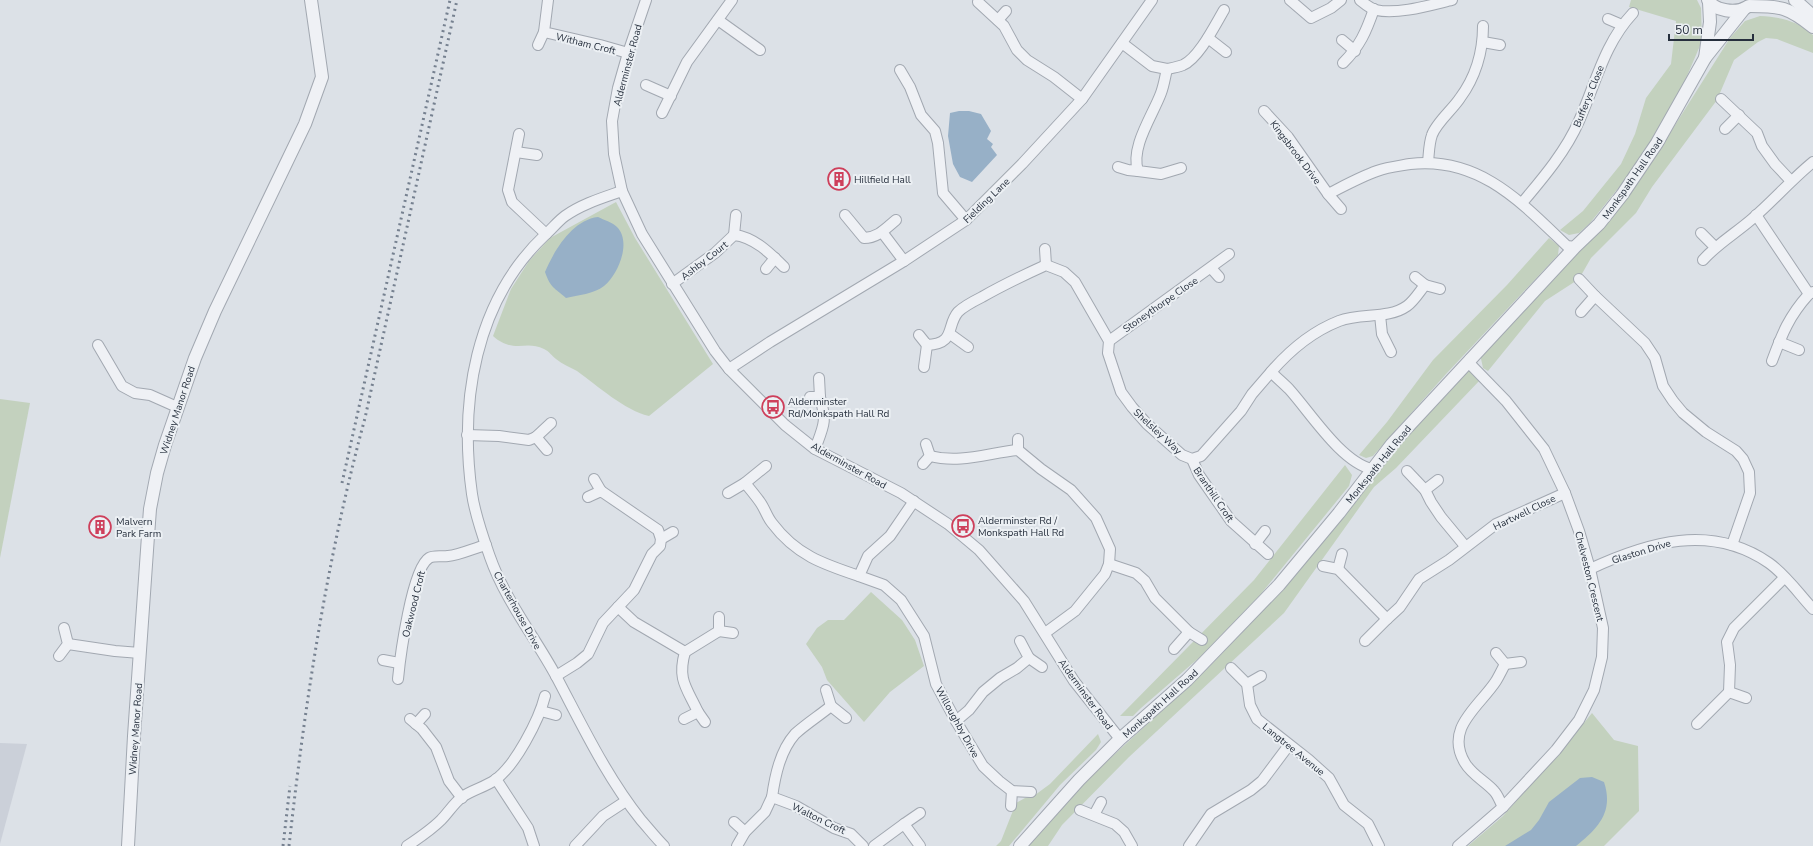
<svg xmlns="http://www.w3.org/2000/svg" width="1813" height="846" font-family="'Nunito Sans',sans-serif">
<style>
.built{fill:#cbd0d9}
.green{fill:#c3d1be}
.water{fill:#97b0c7}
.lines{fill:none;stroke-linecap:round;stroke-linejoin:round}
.minor-casing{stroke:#a2a8b1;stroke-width:12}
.tertiary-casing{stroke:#a2a8b1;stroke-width:14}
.minor{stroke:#eff1f5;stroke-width:10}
.tertiary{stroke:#eff1f5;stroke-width:12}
.rail{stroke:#768190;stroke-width:3;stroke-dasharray:2 4;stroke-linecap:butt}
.labels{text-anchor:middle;stroke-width:4;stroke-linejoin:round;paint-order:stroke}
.street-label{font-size:10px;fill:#262f3d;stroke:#ecf0f4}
.poi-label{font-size:10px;fill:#262f3d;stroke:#ecf0f4;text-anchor:start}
</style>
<rect width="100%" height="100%" fill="#dce1e7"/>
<path class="built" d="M0,743L27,744L0,844Z"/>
<g class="green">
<path d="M1631,0H1697L1701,8L1702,41L1678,97L1633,170L1590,223L1579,233L1569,235L1560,230L1583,211L1621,164L1635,134L1646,98L1671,64L1676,21L1629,7Z"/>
<path d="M1760,16C1781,17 1798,21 1813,35V53L1777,39L1766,38L1758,42L1734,60L1717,100L1652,187L1636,213L1591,258L1579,279L1545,301L1488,371L1483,368L1480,354L1601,228L1658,152L1730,38L1745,21Z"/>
<path d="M616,202L635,238L713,364L649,416C624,410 598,386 577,371C570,367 562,364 556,359C552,356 549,351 544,349C526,340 513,354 493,336L511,289L529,261L550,238Z"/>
<path d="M1549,238L1559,246L1558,255L1446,374L1373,456L1366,458L1359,455L1387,422L1433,360L1507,285Z"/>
<path d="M1467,371L1473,372L1481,379L1396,468L1374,487L1284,613L1129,757L1062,825L1048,846H1027L1077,789L1208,668L1257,617L1289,580L1378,468Z"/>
<path d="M0,399L30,403L0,558Z"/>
<path d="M1345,465L1352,475L1349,486L1260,595L1200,657L1141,708L1133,716H1120L1254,580Z"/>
<path d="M871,592L902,620L915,640L924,666L890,692L864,722L827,680L822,667L806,644L817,628L828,620H844Z"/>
<path d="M1592,713L1614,740L1638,746L1639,811L1604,846H1468L1503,816L1562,750Z"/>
<path d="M1098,734L1101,742L1096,750L1060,785L1009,846H996L1001,841L1016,803L1025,798L1035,795L1050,784Z"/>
</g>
<g class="water">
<path d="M959,111H969L981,114L991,131L987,139L993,144L991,147L997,155L972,182L960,177L953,164L948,136L950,113Z"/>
<path d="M598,217C604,220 612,222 617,227C632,242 618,275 604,286C594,294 578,295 566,298C554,287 551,289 545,272C554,251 572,220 598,217Z"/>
<path d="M1592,777L1604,782C1614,812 1598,828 1576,846H1505L1531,830L1539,820L1549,802L1580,778Z"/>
</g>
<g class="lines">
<g class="minor-casing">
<g id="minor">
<path d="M548,0L544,32L600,45L628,53"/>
<path d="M646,0L628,53L618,88L612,121L614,154L622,191L642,234L715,351L729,369L785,425L815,449L901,493L948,524L979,550L1024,601L1074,681L1120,739"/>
<path d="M1290,0L1311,18L1331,8L1341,0"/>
<path d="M1360,0C1365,4 1369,8 1376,10C1397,15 1431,5 1452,0"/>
<path d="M978,2L1004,26L1017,50L1027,60L1054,77L1082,99"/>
<path d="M1608,19L1622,25"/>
<path d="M718,20L760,50"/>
<path d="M998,20L1006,11"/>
<path d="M1208,38L1226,52"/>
<path d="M1342,40L1355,51"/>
<path d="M1483,42L1500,45"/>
<path d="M1122,43L1152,66L1167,69C1165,77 1164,85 1161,93C1153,115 1130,147 1138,171L1161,174L1181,168"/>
<path d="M538,45L544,32"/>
<path d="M1343,63C1360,46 1366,32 1374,9"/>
<path d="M1167,69C1172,68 1178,67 1183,65C1199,58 1215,25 1224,10"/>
<path d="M900,70L910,87L921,115L935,131L938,143L943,193L966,220"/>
<path d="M646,85L671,96"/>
<path d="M1721,99L1757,133L1762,146L1775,164L1791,181"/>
<path d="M1264,111L1288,137L1328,194C1344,186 1360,177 1377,171C1388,167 1399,166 1410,164C1479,156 1521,202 1567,246L1575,247"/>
<path d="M662,113L687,62L732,0"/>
<path d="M1725,129L1739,115"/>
<path d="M519,134L508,190L512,202L546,234"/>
<path d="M516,152L537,155"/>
<path d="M1428,162C1429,153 1429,143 1432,135C1436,123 1453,109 1460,98C1475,78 1483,52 1483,26"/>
<path d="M1118,167L1128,170L1138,171"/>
<path d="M622,191C602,198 582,204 565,216C558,221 552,229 545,235C475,301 459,402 472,494C475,515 483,537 490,557C505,600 535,637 556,676C582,725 606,776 641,820C649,829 656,838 664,846"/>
<path d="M1328,194L1341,209"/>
<path d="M1522,203C1543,178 1566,151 1579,121C1596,83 1604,44 1633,13"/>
<path d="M845,215L864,238C878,238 886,228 896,220"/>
<path d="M1756,215L1809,294L1813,292"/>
<path d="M882,232L904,261"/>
<path d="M1701,233L1715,247"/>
<path d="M734,235L736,215"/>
<path d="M1045,249L1046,265"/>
<path d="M1703,260C1717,244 1736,233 1752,219C1773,201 1791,180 1813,162"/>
<path d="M1211,268L1219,277"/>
<path d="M766,269L775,258"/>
<path d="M1415,277L1425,285"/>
<path d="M1579,279L1595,296"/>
<path d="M672,284L715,253L734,235C754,237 770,253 784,267"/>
<path d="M1581,312L1595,296L1645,343L1655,358L1663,386L1673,401L1683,413L1706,432L1736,451L1743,459L1749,472L1750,493L1732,545"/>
<path d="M1380,315L1382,334L1391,352"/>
<path d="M950,334L968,347"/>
<path d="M919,335L927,345C956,344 946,326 958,312C964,306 974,301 982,297C1003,285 1024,275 1046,265L1064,272L1075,282L1109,341L1108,353L1121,392L1132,407L1147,424L1182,455L1192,459L1201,456L1241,411L1252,394L1271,372C1277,378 1283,383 1289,389C1310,412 1341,462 1372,469"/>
<path d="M1109,341L1229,254"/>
<path d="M1779,342L1799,350"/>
<path d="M98,345L122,386L135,393L150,395L177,407"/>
<path d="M1772,361C1782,334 1789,316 1809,294"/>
<path d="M924,367L927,345"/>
<path d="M729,369L770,342L904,261L966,220L1022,164L1082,99L1152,0"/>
<path d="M1271,372C1290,350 1311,332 1339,321C1361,312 1387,320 1407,306C1414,301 1420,291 1425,285L1440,289"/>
<path d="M819,378L820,397"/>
<path d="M810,397H820C827,422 824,425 815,449"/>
<path d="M467,435L499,436L529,440L536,437L547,450"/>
<path d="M536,437L551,423"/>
<path d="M926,444L930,456"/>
<path d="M1018,450V439"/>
<path d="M1192,459L1199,475L1231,521L1268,554"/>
<path d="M923,464L930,456C960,464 988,453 1018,450L1041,469L1071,490L1096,518L1110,549L1109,564L1105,574L1075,611L1045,633"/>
<path d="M766,466L745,483C750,489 755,495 760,502C765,509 767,517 772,523C796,555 823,564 859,576"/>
<path d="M1407,471L1425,490L1431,502L1441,517L1465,546"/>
<path d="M594,479L601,491"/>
<path d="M1425,490L1438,480"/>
<path d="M728,493L745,483"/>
<path d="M914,501L890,536L868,556L859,576L884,585L901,600L924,636L936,684L956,721L983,766L999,781L1012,791L1031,792"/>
<path d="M661,539L673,532"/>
<path d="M1255,544L1265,531"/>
<path d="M1109,564L1136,573L1145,581L1155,598L1189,632L1174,649"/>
<path d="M1323,566L1338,569L1387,619L1400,607L1419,579L1449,560L1496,524L1565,493"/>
<path d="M1338,569L1342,554"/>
<path d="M1590,569C1648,542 1711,523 1769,563C1786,575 1799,594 1813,609"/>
<path d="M618,607L634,622L685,652C677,680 687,688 698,712L684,719"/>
<path d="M719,631L733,633"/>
<path d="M1189,632L1202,640"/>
<path d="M1365,641L1387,619"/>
<path d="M68,644L115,651L140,653"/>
<path d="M685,652L719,631V617"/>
<path d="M1496,653L1505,664C1502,670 1499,676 1496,681C1479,707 1444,728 1465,763C1472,775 1485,781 1494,791C1498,795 1500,802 1503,807"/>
<path d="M59,656L68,644L64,628"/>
<path d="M1029,658L1042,667"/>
<path d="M383,660L399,663"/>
<path d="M1505,664L1521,662"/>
<path d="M1231,668L1247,684L1250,705L1257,719L1309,760L1329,778L1344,805L1368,824L1379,846"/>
<path d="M556,676L577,663L588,654L603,623L634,590L652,554L660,546L661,539L658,530L601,491L588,497"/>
<path d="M398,679C400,658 412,568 429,558C434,555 442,557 448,556C460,555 474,548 486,545"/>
<path d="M1247,684L1261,676"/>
<path d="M826,690L831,706"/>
<path d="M1746,698L1729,692L1730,665L1727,642L1734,628L1784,578"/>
<path d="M541,711L556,715"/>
<path d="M698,712L705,722"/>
<path d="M846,718L831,706C820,715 806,724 795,734C780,751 775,776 772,797L796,806L834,828L851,834L863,846"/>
<path d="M410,719L422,729L436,747L449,781L462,798"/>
<path d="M956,721L969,710L983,692L1000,678L1017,668L1029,658L1020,641"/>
<path d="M416,724L425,714"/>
<path d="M1697,724L1729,692"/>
<path d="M496,779L528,828L534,846"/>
<path d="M1011,806L1012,791"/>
<path d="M1080,810L1115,824L1124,832L1132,846"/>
<path d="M1094,815L1101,802"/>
<path d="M734,822L745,832"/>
<path d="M904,824L920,813"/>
<path d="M407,846C419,838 431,830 441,820C448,813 454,803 462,797C472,790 485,787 495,780C515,766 539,720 545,696"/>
<path d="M575,846L603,816L626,801"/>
<path d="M737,846L745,832L765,812L772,797"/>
<path d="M874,846L904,824L920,846"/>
<path d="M1189,846L1211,814L1251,790L1262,781L1289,745"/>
<path d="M1458,846L1503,807L1556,750L1579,720L1594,690L1602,657L1603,628L1590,569L1579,531L1565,493L1544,449L1506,401L1471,365L1470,359"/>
</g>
</g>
<g class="tertiary-casing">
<g id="tertiary">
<path d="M1708,0C1715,11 1736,14 1747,7"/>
<path d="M1795,0L1813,16"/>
<path d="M1749,6C1781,6 1788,7 1813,27"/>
<path d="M1705,58L1710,22L1709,2"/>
<path d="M128,846L134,736L148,536L150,509L157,473L165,445L195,358L215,311L305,124L322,77L311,0"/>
<path d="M1020,846L1079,780L1120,739L1187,680L1279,585L1339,513L1392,444L1575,247L1599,224L1622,195L1657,143L1705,58L1744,9"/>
</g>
</g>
<use href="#minor" class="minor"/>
<use href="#tertiary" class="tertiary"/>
<g class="rail">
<path d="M342,483L450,0"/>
<path d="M283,846L290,786"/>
<path d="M289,846C305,702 327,558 365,418L457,0"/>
</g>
</g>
<defs>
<g id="building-ring" transform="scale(1.15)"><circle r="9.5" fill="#ecf0f4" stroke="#ce3f5b" stroke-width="1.5"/><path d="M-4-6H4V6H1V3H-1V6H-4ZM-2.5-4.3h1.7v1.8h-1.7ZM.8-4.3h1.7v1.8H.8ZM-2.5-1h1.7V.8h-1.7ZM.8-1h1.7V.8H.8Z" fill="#ce3f5b"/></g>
<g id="bus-ring" transform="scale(1.15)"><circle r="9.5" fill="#ecf0f4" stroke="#ce3f5b" stroke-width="1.5"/><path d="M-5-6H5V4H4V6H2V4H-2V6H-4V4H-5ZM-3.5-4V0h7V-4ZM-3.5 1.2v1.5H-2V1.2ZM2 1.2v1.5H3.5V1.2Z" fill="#ce3f5b"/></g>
</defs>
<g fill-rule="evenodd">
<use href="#building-ring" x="839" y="179"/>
<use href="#bus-ring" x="773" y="407"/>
<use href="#bus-ring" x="963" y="526"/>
<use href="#building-ring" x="100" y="527"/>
</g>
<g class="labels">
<g class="street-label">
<text transform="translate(586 43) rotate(14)" y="4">Witham Croft</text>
<text transform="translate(627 65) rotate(-75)" y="4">Alderminster Road</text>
<text transform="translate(1588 96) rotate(-68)" y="4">Bufferys Close</text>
<text transform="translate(1296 152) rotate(53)" y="4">Kingsbrook Drive</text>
<text transform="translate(1632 178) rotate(-55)" y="4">Monkspath Hall Road</text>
<text transform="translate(986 200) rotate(-44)" y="4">Fielding Lane</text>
<text transform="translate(704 260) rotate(-38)" y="4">Ashby Court</text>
<text transform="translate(1160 304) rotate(-35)" y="4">Stoneythorpe Close</text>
<text transform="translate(177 410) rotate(-72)" y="4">Widney Manor Road</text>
<text transform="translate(1158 431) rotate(43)" y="4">Shelsley Way</text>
<text transform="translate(1378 464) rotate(-51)" y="4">Monkspath Hall Road</text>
<text transform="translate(849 465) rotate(29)" y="4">Alderminster Road</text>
<text transform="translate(1214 494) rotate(56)" y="4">Branthill Croft</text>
<text transform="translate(1524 512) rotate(-26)" y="4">Hartwell Close</text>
<text transform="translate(1641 551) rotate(-17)" y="4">Glaston Drive</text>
<text transform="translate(1590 576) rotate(76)" y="4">Chelveston Crescent</text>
<text transform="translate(413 604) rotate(-76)" y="4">Oakwood Croft</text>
<text transform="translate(518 610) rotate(61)" y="4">Charterhouse Drive</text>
<text transform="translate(1086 694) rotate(54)" y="4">Alderminster Road</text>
<text transform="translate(1160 703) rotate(-42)" y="4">Monkspath Hall Road</text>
<text transform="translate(958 722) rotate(61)" y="4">Willoughby Drive</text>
<text transform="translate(135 729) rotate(-86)" y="4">Widney Manor Road</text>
<text transform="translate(1294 749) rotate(39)" y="4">Langtree Avenue</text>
<text transform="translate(819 818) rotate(26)" y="4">Walton Croft</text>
</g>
<g class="poi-label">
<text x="854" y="183">Hillfield Hall</text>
<text x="788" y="405">Alderminster<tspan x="788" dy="12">Rd/Monkspath Hall Rd</tspan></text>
<text x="978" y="524">Alderminster Rd /<tspan x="978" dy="12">Monkspath Hall Rd</tspan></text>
<text x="116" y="525">Malvern<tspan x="116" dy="12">Park Farm</tspan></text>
</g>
</g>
<path d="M1669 34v6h84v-6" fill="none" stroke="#262f3d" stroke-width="2"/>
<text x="1675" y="34" font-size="12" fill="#262f3d" stroke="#ecf0f4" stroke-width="3" paint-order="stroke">50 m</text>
</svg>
